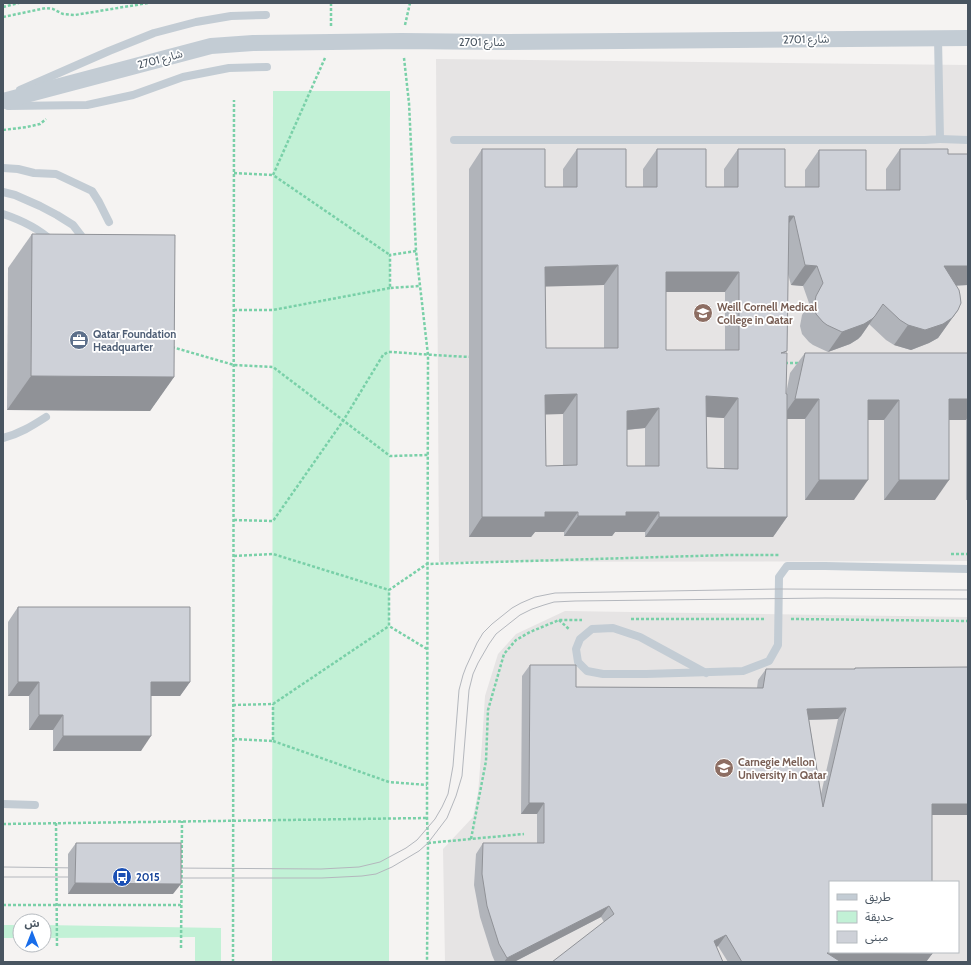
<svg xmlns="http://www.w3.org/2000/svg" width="971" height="965" font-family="Cabin,'Noto Sans Arabic',sans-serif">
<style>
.education{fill:#e6e4e4;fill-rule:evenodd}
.green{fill:#c2f1d6}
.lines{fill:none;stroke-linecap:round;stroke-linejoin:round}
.path{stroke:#79d0a8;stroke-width:2.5;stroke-dasharray:3 2;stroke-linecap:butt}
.service{stroke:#c3ccd4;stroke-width:8}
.minor{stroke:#c3ccd4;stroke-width:16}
.tram{stroke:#b4b7bd;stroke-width:1}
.wall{fill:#b1b4ba;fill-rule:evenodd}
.shaded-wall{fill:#909297}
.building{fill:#ced1d8;stroke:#909297;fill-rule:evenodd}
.labels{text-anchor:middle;stroke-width:3.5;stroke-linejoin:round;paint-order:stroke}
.street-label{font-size:11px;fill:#495561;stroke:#fff}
.education-label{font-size:11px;font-weight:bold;fill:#785e54;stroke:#fff;text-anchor:start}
.service-label{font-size:11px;font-weight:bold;fill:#4e5e75;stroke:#fff;text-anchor:start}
.transit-label{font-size:11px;font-weight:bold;fill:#164399;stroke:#fff;text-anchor:start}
</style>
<rect width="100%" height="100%" fill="#f5f3f2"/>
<g class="education">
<path d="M436,59L968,65V561L439,562Z"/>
<path d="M565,611L968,617V962H445L443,849L473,817L478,793L482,743L485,696L498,654L516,634ZM830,882H958V952H830Z"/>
</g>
<g class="green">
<path d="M273,91H390L389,962H272Z"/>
<rect x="3" y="925" width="17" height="13"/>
<path d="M44,925L221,928V962H195V937L44,938Z"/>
</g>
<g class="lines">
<g class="path">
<path d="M331,3V26"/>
<path d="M3,7L19,3"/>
<path d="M3,17L46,8L53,9L63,14L75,15L148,3"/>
<path d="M405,25L410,3"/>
<path d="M325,58L273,175L390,255"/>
<path d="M404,58L409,103L416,251L428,355L427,818L428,843L427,962"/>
<path d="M3,130L27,127L40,124L46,119"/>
<path d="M234,173L273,175"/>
<path d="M416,251L390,255V288L420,286"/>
<path d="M234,310H273L390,288"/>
<path d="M172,347L234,365L273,367L390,456L428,455"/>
<path d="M785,363H800"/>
<path d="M234,520L273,521L343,421L383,355L388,352H393C419,354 445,356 472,357"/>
<path d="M951,554H968"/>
<path d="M234,556L273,554L389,590"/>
<path d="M631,619H766"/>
<path d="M791,619L968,621"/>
<path d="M559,620L570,630"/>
<path d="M427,649L389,626V590L427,564L729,555H780"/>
<path d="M233,705L273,704L389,626"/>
<path d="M234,739L273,741V704"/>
<path d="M273,741L389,782L427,785"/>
<path d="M56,823L57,947"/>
<path d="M3,824L427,818"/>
<path d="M471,839L486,761L488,710L504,654L516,640L530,632L559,620H582"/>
<path d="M428,843L524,834"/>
<path d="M3,905H182"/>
<path d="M181,948L182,821"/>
<path d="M233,962L234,100"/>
</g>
<g class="service">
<path d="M20,90L109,51L154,33L196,22L231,16L266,15"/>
<path d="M8,106L87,105L133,95L183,77L229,68L267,67"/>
<path d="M940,139L968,140"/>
<path d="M454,140H925L940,139L938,38"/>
<path d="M3,168L18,169L34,173L56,174L92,191L99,202L109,222"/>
<path d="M3,192L15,195L40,206L57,215L73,225L86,242"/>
<path d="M3,214C21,220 38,228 52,241"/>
<path d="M3,438C19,434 32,426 46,417"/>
<path d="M706,673L640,637L613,628L592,629L580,639L576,649L578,662L587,671L603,674H646L743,671L769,661L778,645L779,577L787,566H825L968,569"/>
<path d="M3,804L35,805"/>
</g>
<path class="minor" d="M3,101L211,46L253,43L331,42L402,41L499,42L968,38"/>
<g class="tram">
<path d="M3,867L80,868"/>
<path d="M170,868L321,869L359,867L380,862L406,848L417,840L435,819L442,807L448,794L453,766L459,690L463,675L466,667L477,643L483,633L492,624L512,608L521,603L535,597L555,593L779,589L968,590"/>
<path d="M3,877H79"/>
<path d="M171,878H322L362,876L376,874L392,867L419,851L428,843L447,818L456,796L462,776L469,690L473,674L478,663L489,644L496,634L520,615L532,609L544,605L554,602L575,601L825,598L968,599"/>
</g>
</g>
<g class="wall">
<path d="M482,149L545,187H563V169L577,149L626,187H643V169L657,149L706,187H724V169L738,149L785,187H805V170L819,150L866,190H886V169L900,149L948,154H968V285L956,286L958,310L938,338L929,343L911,350L894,345L886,340L869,324L861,336L858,339L850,344L828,352L813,345L809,342L802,334L800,326L802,315L809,303L803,286L791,285L788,274L785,353L786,394L790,373L805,353H968V500H966V420H949L935,500H884V420H868L854,500H805V419H787V517L773,537H645V532H615L612,536H564V532H535L531,537H469V169ZM604,285V348H546L545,286ZM666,292H725V350H666ZM545,414H563V466H546ZM706,417L724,418V469L707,468ZM645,428V466H627V430Z"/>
<path d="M32,234L174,377L150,411L7,410L8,268Z"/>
<path d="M18,607L190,682L180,696H151L141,751H53V730H29V696H8V622Z"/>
<path d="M530,665L576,687L757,688L758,680L766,669H854L855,668L968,815H932V954L926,962H728L718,946L717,947L604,922L601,917L514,962H495L492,955L480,917L474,885L476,854L483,843H537V814H521L522,676ZM838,719L821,794L809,720Z"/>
<path d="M76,843L173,894H68V854Z"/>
</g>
<g class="shaded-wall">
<path d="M789,216H794L780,236Z"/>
<path d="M618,265L604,285L531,287L545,267Z"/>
<path d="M805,265L817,266L803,286L791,285Z"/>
<path d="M944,266H968V285L930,286Z"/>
<path d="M666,272H739L725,292H652Z"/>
<path d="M958,310L938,338L929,343L911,350L894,345L908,325Z"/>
<path d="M875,316L861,336L858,339L850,344L828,352L842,332Z"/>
<path d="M31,376L174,377L150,411L7,410Z"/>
<path d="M577,394L563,414L531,415L545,395Z"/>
<path d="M706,396L738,398L724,418L692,416Z"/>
<path d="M795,399H819L805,419H781Z"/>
<path d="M949,399H968V417L966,420H935Z"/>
<path d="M868,400H899L884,420H854Z"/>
<path d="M659,408L645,428L613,431L627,411Z"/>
<path d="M819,480H868L854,500H805Z"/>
<path d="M899,480H949L935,500H884Z"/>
<path d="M545,512H578L564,532H535L531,537H469L482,517Z"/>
<path d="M626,512H659L645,532H615L612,536H564L578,516Z"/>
<path d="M659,517H787L773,537H645Z"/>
<path d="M18,682H39L29,696H8Z"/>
<path d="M151,682H190L180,696H141Z"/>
<path d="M846,708L838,719L799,720L807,709Z"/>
<path d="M39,715H63L53,730H29Z"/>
<path d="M63,736H151L141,751H53Z"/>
<path d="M529,803H544L537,814H521Z"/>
<path d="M932,804H968V815H925Z"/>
<path d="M75,883L181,884L173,894H68Z"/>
<path d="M609,906L601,917L514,962H504L507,958Z"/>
<path d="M726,935L718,946L707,952L714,941Z"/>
<path d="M827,953L932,954L926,962H821Z"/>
</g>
<g class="building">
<path d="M482,149H545V187H577V149H626V187H657V149H706V187H738V149H785V187H819V150H866V190H900V149H948V154H968V266H944L959,290L960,295L961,303L958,310L952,318L943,324L925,330L908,325L900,320L883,304L875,316L872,319L864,324L842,332L827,325L823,322L816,314L814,306L816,296L823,283L817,266L805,265L794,216H789L787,351L781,353H787L786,394H787V517H659V512H626V516H578V512H545V517H482ZM618,265V348H546L545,267ZM666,272H739V350H666ZM577,394V465L546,466L545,395ZM706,396L738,398V469L707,468ZM659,408V466H627V411Z"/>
<path d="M32,234L175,235L174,377L31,376Z"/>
<path d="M805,353H968V399H949V480H899V400H868V480H819V399H795Z"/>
<path d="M18,607H190V682H151V736H63V715H39V682H18Z"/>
<path d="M530,665H576V687L763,688L766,669H855V668L968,667V804H932V882H830V952H932V954L827,953L841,962H742L726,935L714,941L723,962H552L614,914L609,906L507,958L499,944L487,906L482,874L483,843H544V803H529ZM846,708L823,807L807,709Z"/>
<path d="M76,843H181V884L75,883Z"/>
</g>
<defs>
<g id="university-disc" transform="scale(1)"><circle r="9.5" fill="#8d6e63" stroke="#fff"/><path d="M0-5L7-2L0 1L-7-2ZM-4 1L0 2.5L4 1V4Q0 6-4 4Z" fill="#fff"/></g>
<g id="office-disc" transform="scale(1)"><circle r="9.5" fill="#5c6f8a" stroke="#fff"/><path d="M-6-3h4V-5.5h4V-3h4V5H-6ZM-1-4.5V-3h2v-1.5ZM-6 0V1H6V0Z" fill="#fff"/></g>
<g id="bus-disc" transform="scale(1)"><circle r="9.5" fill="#1a4fb4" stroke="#fff"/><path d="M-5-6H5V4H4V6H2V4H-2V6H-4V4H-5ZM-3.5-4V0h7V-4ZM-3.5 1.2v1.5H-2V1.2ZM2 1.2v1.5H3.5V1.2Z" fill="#fff"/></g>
</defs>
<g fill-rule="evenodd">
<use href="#university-disc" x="703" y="313"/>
<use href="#office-disc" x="79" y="340"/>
<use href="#university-disc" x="724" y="768"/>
<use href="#bus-disc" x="122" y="877"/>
</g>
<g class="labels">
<g class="street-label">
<text transform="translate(806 39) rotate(-1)" y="4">شارع 2701</text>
<text x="482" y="46">شارع 2701</text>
<text transform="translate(160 59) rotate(-15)" y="4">شارع 2701</text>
</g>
<g class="education-label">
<text x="717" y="311">Weill Cornell Medical<tspan x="717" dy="13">College in Qatar</tspan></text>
<text x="738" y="766">Carnegie Mellon<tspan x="738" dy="13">University in Qatar</tspan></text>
</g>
<g class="service-label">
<text x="93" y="338">Qatar Foundation<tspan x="93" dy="13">Headquarter</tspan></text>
</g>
<g class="transit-label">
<text x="136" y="881">2015</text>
</g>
</g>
<rect width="971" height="965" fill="none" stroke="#495561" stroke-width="8"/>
<rect x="829" y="881" width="130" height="72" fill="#ffffff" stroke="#b6bbc0"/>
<rect x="837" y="894" width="20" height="6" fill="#c3ccd4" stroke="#b6bbc0"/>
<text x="865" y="901" font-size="12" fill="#495561">طريق</text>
<rect x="837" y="911" width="20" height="12" fill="#c2f1d6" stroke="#b6bbc0"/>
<text x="865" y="921" font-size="12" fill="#495561">حديقة</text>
<rect x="837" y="931" width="20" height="12" fill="#ced1d8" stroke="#b6bbc0"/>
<text x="865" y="941" font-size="12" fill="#495561">مبنى</text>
<g transform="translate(32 933)"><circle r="19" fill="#ffffff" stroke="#b6bbc0"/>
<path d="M0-3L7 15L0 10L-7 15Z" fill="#186dea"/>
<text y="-6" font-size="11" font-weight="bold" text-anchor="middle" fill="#495561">ش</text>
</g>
</svg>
